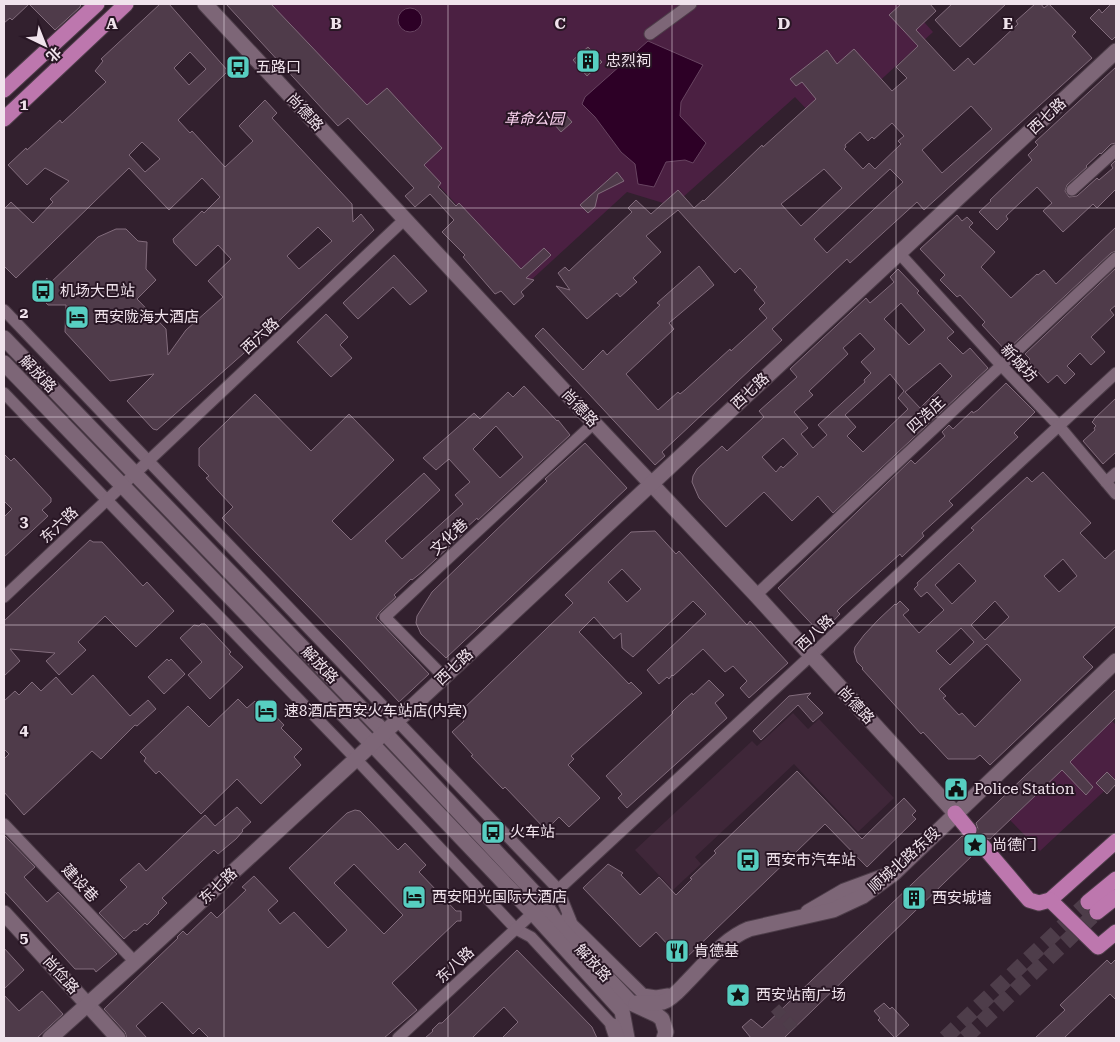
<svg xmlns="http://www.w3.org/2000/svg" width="1120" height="1042" font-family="'Roboto Serif','Noto Sans SC',serif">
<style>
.built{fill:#3f2739}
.green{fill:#4b2042}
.water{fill:#2d0026;stroke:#684461}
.building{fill:#4f3b4a;stroke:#826c7c;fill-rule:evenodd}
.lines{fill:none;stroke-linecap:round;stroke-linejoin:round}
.street-tunnel{stroke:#4e3d4a;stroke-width:11;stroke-dasharray:11 5.5;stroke-linecap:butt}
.primary-tunnel{stroke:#4e3d4a;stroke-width:15;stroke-dasharray:15 8;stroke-linecap:butt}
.street-casing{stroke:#4d3d49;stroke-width:13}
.secondary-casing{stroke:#4d3d49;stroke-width:17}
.primary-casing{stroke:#4d3d49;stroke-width:17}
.street{stroke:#7d6677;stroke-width:11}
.secondary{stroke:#7d6677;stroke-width:15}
.primary{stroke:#bd77ae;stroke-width:15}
.grid{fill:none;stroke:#f0e3ec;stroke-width:1;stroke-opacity:0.55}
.labels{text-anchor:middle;stroke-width:4;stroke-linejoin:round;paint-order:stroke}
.poi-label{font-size:15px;fill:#f0e3ec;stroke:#281624;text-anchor:start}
.street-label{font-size:15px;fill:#f0e3ec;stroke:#281624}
.park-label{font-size:15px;font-style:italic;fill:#fcd4f1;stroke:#281624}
.grid-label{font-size:16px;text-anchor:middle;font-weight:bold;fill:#f0e3ec;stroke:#281624;stroke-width:4;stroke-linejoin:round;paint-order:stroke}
</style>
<rect width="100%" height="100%" fill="#32202e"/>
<path class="built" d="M793,713L808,729L819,719L894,798L858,832L794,764L695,857L701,864L673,890L635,850L752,741L757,746Z"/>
<g class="green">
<path d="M269,4H908L933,32L826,130L795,97L673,206L627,192L529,282Z"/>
<path d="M1112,721L1116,725V780L1040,851L1010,820Z"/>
</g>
<g class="water">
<circle cx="410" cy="20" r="12"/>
<path d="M648,41L703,65L681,102L680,116L706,143L693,163L685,160L666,162L654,187L638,184L635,164L621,152L595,117L582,104L585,97Z"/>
</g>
<g class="building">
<path d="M4,4H29L12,20L10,18L4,23Z"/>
<path d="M29,4H81L80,7L55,30Z"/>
<path d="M160,4H169L228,71L178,120L190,133L192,131L225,167L253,141L239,126L265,100L277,113L272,118L352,204L353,222L361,214L374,230L261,338L157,430L153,429L127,401L154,374L110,381L65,332L66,305H48L45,302H41L36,296V292L47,278V286L98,237L116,229H126L138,241L147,242L146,269L156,280L137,299L166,329L168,355L186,330L223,297L208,281L231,259L218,245L196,266L174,243L173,239L202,211L204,213L220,197L202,178L169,210L129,168L16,278L4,266V209L11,202L33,223L53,202L50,199L69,181L45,168L27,185L8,165L26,148L27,150L60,120L62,123L106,82L95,71L103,61L101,59ZM190,52L206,69L189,85L174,68ZM142,142L160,159L145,172L129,155ZM318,227L332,241L299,269L287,256Z"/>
<path d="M226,4H271L367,105L387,88L442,148L424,165L441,183L438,187L456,206L459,203L521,269L544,248L551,255L526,278L534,280L521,292L524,296L514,305L501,291L495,294L463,257L465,255L442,232L454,220L430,194L415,207L405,196L414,188L348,118L338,126Z"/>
<path d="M901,4H930L936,11L916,30L954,71L968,58L974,65L1018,24L1016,21L1035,4H1041L1044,8L1049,4L1076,32L1072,36L1092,58L924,210L917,202L850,263L847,259L772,329L782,340L662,452L665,456L655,465L535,336L543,328L583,370L603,350L607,355L660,305L657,303L699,266L714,285L669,323L674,329L626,374L658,410L678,392L680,394L685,390L730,349L731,351L767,318L759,309L765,303L754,290L757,287L740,268L735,273L678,210L646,236L661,252L633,278L637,282L620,297L617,293L587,319L556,286L570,290L558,273L565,267L569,271L632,212L628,208L636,200L651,214L678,190L694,208L703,200L704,201L762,145L763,147L816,99L802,82L796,86L790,79L827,50L837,64L854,49L892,91L907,78L896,67L918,46L889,15ZM971,106L992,129L942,173L922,150ZM892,123L904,136L898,141L901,144L875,169L869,163L863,169L844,149L846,147L845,145L860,132L868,141L872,137L874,139ZM824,169L842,188L801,226L781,204ZM890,169L903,182L827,253L814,239Z"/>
<path d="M952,4H1006L960,47L935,20Z"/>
<path d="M1111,4H1116V36L1112,40L1090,18L1099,9L1102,13Z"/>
<path d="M588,47L602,62L587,76L573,60Z"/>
<path d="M1116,67V143L1111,144L1101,154L1100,153L1086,166L1087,167L1067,185L1065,191L1069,197L1077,196L1097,178L1099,180L1113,168L1111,165L1116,160V189L1097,208L1093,204L1063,232L1043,211L1052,203L1037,187L1006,216L1008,219L997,230L979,212L991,201L990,200L1032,160L1028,155L1038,145L1035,142Z"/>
<path d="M565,114L572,122L561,132L554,124Z"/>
<path d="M617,172L624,181L598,194L595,207L588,213L580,205Z"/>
<path d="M957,215L962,221L967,217L973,223L969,227L995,252L981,267L1011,298L1037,274L1038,275L1044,270L1056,284L1116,227V251L1111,253L1006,351L982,325L985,322L960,295L957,297L940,280L945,275L920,249Z"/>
<path d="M394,255L427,291L410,305L393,287L358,319L343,303Z"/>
<path d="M1116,268V305L1110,310L1114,315L1091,337L1105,352L1091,365L1080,353L1067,366L1075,374L1065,384L1057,375L1048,383L1028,361L1030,359L1025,354Z"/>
<path d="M898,269L919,291L917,293L954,332L947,338L963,354L970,348L988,368L833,513L818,496L792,521L764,492L726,527L699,498L692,482L693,476L697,469L722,446L727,451L764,417L759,411L797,377L790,369L866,298L870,303L877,297L894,282L890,277ZM901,303L925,330L909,345L884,319ZM860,333L875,349L861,362L871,373L864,380L865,382L818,425L827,435L813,448L801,434L808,428L794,412L813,395L809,391L848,354L843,348ZM940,363L952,376L920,408L905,392ZM890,374L904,391L898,398L908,409L863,452L847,436L856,427L845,415ZM783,438L798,454L783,468L781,466L776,472L762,457Z"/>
<path d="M326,314L348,337L340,345L352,358L331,377L297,342Z"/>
<path d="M1006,383L1035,412L1014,433L1018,437L949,501L953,505L922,533L924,536L902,557L900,554L842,606L837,611L840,614L821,634L778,588L911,460L915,464L945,436L942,432L949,425L953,429L972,411L973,413L978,410Z"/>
<path d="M524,386L557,421L558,420L570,435L478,520L477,518L464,530L465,532L422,572L412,580L411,579L394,595L396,597L380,612L376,618L380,622L429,674L399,702L343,642L222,518L233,507L206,478L209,476L199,466V448L255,394L311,451L349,414L394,460L332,521L351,540L424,473L440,490L385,541L402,559L463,504L455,495L470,482L449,459L436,470L423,458L474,413L480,419L508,392L513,397ZM496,426L523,457L500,478L473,449Z"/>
<path d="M1116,398V452L1103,464L1083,441L1095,430L1094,428L1096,426L1092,422L1094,420V419Z"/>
<path d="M585,443L627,488L446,658L421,634L416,623L417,616L432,592L547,481L545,479Z"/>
<path d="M4,454L11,461L14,458L51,498V502L42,510L48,516L4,557V517L12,509L4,501Z"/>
<path d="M1043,472L1091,523L1080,533L1105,559L1116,549V626L1083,657L1093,667L990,765L980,755L975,759H948L923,732L921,734L862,669L863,668L857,662L854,652L855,647L864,635L878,620L895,604L896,605L900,601L909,610L903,615L919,633L944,610L927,592L921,597L914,589L918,585L917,583L974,530L971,528L1027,477L1032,482ZM1063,559L1077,576L1059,592L1044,576ZM959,563L976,581L952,604L935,585ZM995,601L1009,617L985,640L971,625ZM961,628L974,642L950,665L936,651ZM987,644L1021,680L975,727L962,713L959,715L943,698L946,696L939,689Z"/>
<path d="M655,531L676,554L679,551L747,625L750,621L788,663L749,698L740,688L747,681L733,666L725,672L703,649L673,676L672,675L669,679L667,677L659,684L647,670L706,614L693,601L633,657L622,648L621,633L614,639L594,617L579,632L629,684L631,682L642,693L571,756L574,759L568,765L600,798L569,827L559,817L546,830L505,787L503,789L471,756L473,755L452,732L464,721L458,714L573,603L565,595L631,532ZM622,569L641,589L627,602L608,582Z"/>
<path d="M90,540L93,542H102L143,586L147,582L174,611L136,647L105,616L78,642L86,650L59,675L46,661L55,653L10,649L20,661L4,676V621Z"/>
<path d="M201,624H205L231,652L229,654L243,667L210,699L188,675L202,662L180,638L194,625L199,626Z"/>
<path d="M167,659L169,661L171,659L185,674L164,694L148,677Z"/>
<path d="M93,675L130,716L148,700L156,709L137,726L135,725L101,759L92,751L24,815L4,792V759L9,754L4,749V701L15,691L19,695L32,682L41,691L56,677L72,695Z"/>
<path d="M709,680L724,695L715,703L727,718L627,808L618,798L622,794L606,776L673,713L672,712L683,701L692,693L693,695Z"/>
<path d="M1116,689V717L1070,762L1093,787L1086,795L1062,770L990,839L982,837L977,839L974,847L976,852L784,1038H751L742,1027L751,1019L762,1028L962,836L970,839L975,837L978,829L976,823Z"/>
<path d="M811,693L807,697L823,713L813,722L798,705L761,740L753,731L789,696Z"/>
<path d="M238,699L247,708L255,701L260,706L263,703L284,725L281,728L302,749L294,757L301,765L261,804L237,779L201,814L159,771L156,774L144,761L146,758L140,752L188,706L209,727Z"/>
<path d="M797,771L862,839L904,798L916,811L912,815L916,819L867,867L825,824L683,961L656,932L640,947L583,888L608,864L623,873L621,875L640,895L659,877L676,895L692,879L690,878L716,853L714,851Z"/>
<path d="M1107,772L1116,781V784L1107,794L1096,783Z"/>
<path d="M237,807L251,822L242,830L243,831L236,839L218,854L214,850L162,898L167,903L158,912L159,913L147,925L145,923L136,931L134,930L124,939L99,913L127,887L120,880L139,863L146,871L205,815L215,826Z"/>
<path d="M355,810L360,811L366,817L398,850L405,843L426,865L419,872L456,911H461V921H457L392,983L417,1010L384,1038H209L199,1028L193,1034L162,1002L136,1026L147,1038H127L125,1032L104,1009L178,938L177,937L183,931L187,935L211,912L217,918L246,890L242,887L254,876L278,901L268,910L280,924L294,912L328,948L347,930L289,868L347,813ZM354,864L403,915L384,934L334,883Z"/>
<path d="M4,835L35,867L24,877L47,902L58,892L117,954L96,972L94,969H75L4,891Z"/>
<path d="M4,948L24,970L4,989Z"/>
<path d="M517,950L592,1027L597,1038H502L518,1022L504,1007L472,1038H425L433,1031L432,1030L439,1023H442Z"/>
<path d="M1116,959V1000L1110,994L1064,1038H1035L1065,1010L1060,1005L1107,960L1111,964Z"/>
<path d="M42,991L63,1014L37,1038H4V995L19,1011Z"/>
<path d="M884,1003L890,1009L892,1007L909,1025L895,1038L878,1020L880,1018L874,1011Z"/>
</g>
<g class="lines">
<path class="street-tunnel" d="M775,1008L794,1029"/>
<g class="primary-tunnel">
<path d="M969,830L983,846"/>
<path d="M945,1038L1088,902"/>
<path d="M965,1038L1097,912"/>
</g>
<g class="street-casing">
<g id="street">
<path d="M650,34L691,4"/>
<path d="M1072,190L1116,150"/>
<path d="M899,253L1001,365L1059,426L1116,494"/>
<path d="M4,310L558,889L571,921"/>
<path d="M4,393L356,759L516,929L531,937L613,1026"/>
<path d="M1106,482L1116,473"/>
<path d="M756,595L1116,258"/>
<path d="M4,597L405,219"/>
<path d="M444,677L385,617L594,423"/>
<path d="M4,824L135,962"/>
<path d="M566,918L643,994L656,996L668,994"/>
<path d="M398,1038L1116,373"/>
</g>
</g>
<g class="secondary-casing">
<g id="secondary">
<path d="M205,4L594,423L756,595L955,813"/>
<path d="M4,338L384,732L544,903L561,929L631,1003L657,1015L662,1019L666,1032L664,1038"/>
<path d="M4,363L372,744L533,913L622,1011L627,1038"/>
<path d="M808,912L844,891L882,877"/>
<path d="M4,913L118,1038"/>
<path d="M636,1003C645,1003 655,1004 663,1002C672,999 681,988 687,982C706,963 724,939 749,929L833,910L863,896L893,874L1116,661"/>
<path d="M613,1026L617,1038"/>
<path d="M50,1038L135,962L356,759L1116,51"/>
</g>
</g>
<g class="primary-casing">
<g id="primary">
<path d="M4,90L97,4"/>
<path d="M4,119L126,4"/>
<path d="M955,813L969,830"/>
<path d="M983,846L1029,900L1039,903L1050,900L1116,841"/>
<path d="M1050,900L1098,947L1116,932"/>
<path d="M1088,902L1116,879"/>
<path d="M1097,912L1116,897"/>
</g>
</g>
<use href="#street" class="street"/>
<use href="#secondary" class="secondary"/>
<use href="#primary" class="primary"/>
</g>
<path class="grid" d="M224,4V1038M448,4V1038M672,4V1038M896,4V1038M4,208H1116M4,417H1116M4,625H1116M4,834H1116"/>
<defs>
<g id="building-square" transform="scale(1.25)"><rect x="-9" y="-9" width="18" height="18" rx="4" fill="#57cec1" stroke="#281624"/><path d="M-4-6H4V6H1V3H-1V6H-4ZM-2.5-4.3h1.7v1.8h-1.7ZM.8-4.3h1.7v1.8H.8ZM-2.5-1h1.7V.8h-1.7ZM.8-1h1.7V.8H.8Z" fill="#111"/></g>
<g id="bus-square" transform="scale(1.25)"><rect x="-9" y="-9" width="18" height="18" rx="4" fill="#57cec1" stroke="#281624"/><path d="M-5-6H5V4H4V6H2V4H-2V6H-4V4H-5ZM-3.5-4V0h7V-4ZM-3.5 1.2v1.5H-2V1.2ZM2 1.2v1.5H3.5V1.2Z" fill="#111"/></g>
<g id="hotel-square" transform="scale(1.25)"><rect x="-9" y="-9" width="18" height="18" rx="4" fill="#57cec1" stroke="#281624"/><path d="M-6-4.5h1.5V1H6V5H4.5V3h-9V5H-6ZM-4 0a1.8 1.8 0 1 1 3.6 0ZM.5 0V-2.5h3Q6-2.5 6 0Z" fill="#111"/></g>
<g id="civic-square" transform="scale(1.25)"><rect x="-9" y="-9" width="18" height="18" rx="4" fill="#57cec1" stroke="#281624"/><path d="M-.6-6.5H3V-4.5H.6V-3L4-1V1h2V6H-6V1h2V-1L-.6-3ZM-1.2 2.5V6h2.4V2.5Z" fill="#111"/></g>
<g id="sight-square" transform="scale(1.25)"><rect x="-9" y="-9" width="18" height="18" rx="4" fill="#57cec1" stroke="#281624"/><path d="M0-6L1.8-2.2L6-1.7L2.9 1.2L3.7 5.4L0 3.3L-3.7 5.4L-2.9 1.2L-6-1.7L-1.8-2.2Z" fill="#111"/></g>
<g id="restaurant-square" transform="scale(1.25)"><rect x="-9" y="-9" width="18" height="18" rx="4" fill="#57cec1" stroke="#281624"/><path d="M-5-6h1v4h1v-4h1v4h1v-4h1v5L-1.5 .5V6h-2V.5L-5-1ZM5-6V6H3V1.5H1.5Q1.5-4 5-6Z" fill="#111"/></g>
</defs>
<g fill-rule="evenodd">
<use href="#building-square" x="588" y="61"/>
<use href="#bus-square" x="238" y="67"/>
<use href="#bus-square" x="43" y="291"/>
<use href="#hotel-square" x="77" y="317"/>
<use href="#hotel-square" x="266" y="711"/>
<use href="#civic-square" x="956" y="789"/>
<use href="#bus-square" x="493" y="832"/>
<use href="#sight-square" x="975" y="845"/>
<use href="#bus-square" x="748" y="860"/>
<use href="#hotel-square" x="414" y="897"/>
<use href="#building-square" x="914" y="898"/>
<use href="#restaurant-square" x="677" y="951"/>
<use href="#sight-square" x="738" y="995"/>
</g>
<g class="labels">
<g class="poi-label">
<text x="606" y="66">忠烈祠</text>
<text x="256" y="72">五路口</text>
<text x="60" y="296">机场大巴站</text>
<text x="94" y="322">西安陇海大酒店</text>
<text x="284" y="716">速8酒店西安火车站店(内宾)</text>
<text x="974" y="794">Police Station</text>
<text x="510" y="837">火车站</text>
<text x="992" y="850">尚德门</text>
<text x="766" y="865">西安市汽车站</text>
<text x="432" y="902">西安阳光国际大酒店</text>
<text x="932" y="903">西安城墙</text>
<text x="694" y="956">肯德基</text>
<text x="756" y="1000">西安站南广场</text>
</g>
<g class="street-label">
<text transform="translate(305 112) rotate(47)" y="5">尚德路</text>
<text transform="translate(1047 116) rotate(-43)" y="5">西七路</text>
<text transform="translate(260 336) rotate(-43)" y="5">西六路</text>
<text transform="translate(1019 363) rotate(47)" y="5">新城坊</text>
<text transform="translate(38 374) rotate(46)" y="5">解放路</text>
<text transform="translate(750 391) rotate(-43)" y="5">西七路</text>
<text transform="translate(580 408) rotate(47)" y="5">尚德路</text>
<text transform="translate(926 415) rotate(-43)" y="5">四浩庄</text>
<text transform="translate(59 525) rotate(-43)" y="5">东六路</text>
<text transform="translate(449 537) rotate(-43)" y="5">文化巷</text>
<text transform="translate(815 633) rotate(-43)" y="5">西八路</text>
<text transform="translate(320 665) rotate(46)" y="5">解放路</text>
<text transform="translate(454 667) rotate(-43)" y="5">西七路</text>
<text transform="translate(856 705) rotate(47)" y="5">尚德路</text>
<text transform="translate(904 860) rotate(-42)" y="5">顺城北路东段</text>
<text transform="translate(80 883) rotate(47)" y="5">建设巷</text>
<text transform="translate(218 886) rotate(-43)" y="5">东七路</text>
<text transform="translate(593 963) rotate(47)" y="5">解放路</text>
<text transform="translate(455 965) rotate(-43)" y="5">东八路</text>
<text transform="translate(61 975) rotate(48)" y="5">尚俭路</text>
</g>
<g class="park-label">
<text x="534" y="124">革命公园</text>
</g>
</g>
<g class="grid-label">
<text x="112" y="29">A</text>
<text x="336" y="29">B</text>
<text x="560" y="29">C</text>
<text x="784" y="29">D</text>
<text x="1008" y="29">E</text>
<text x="24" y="110">1</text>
<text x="24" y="318">2</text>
<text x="24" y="527">3</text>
<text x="24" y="735">4</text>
<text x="24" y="943">5</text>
</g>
<rect width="1120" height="1042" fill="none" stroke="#f0e3ec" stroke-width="10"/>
<g transform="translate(45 45) rotate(137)" stroke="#281624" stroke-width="4" paint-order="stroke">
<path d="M0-4L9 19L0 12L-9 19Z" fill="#f0e3ec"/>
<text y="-8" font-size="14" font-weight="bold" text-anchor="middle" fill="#f0e3ec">北</text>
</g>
</svg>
